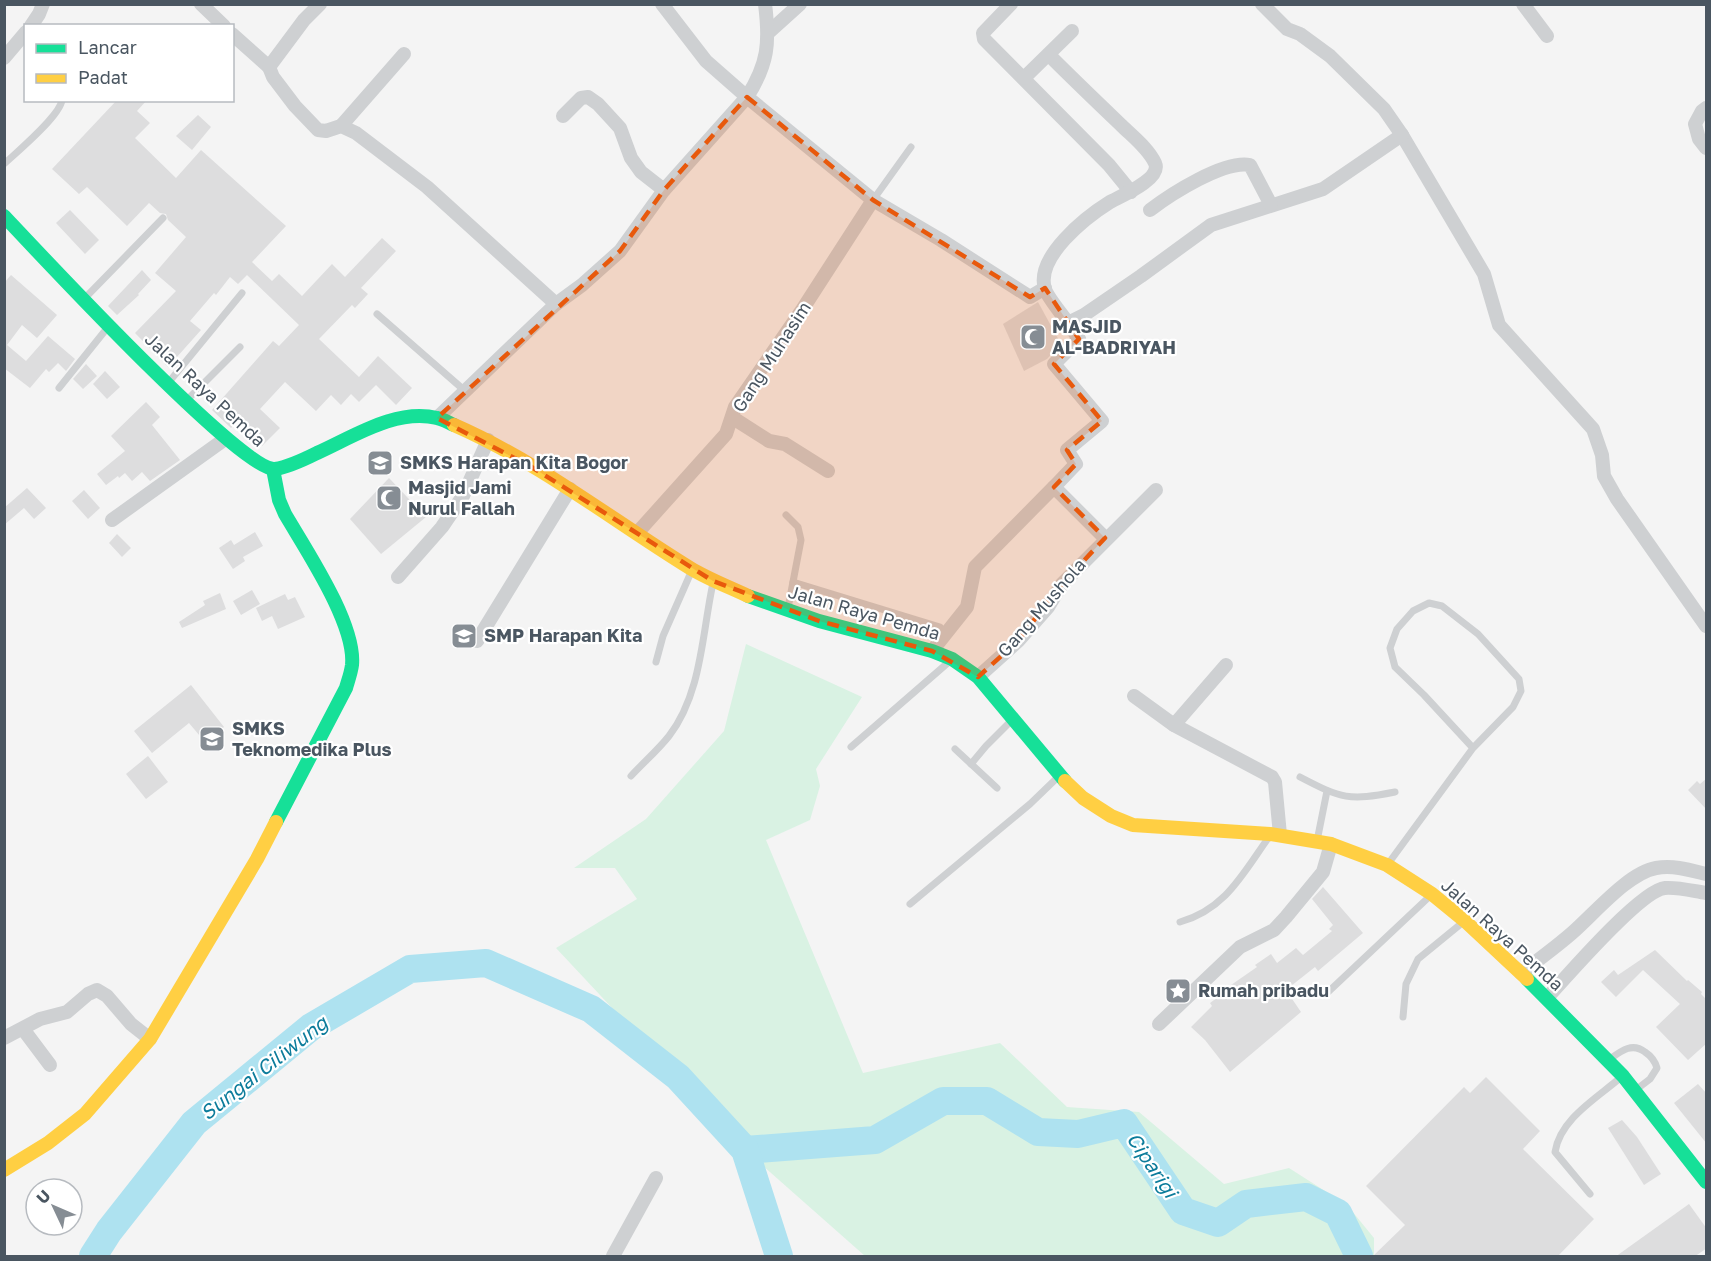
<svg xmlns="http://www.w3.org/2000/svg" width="1711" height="1261" font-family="'Golos Text',sans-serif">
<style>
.green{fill:#d9f2e3}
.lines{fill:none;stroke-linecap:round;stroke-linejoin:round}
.river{stroke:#aee2f0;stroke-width:28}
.building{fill:#ddddde}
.lane{stroke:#ced0d2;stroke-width:7}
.street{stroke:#ced0d2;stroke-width:14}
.fast{stroke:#16e098;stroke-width:14}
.slow{stroke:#ffcf43;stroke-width:14}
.marked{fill:#e8590c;fill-opacity:0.2;stroke:#e8590c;stroke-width:4.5;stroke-dasharray:12 8;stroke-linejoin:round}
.labels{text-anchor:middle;stroke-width:4.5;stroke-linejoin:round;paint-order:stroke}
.poi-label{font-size:18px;font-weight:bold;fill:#4a5661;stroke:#fff;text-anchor:start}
.street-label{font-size:18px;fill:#4a5661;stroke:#fff}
.water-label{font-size:20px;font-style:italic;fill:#0c7c9b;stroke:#fff}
</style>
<rect width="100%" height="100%" fill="#f4f4f4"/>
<path class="green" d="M746,644L862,697L816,769L820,786L810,820L766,840L863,1073L1000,1043L1067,1107L1139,1112L1224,1184L1289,1168L1347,1205L1374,1238V1256H865L745,1150L556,948L637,899L615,868H574L646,819L724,731Z"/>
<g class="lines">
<g class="river">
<path d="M745,1150L875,1140L943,1101H987L1038,1132L1078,1134L1124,1123L1183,1211L1218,1223L1246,1204L1306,1197L1338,1213L1359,1256"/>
<path d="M93,1256L109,1231L194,1123L311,1027L410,969L486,963L591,1009L678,1077L745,1150L779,1256"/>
</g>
</g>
<g class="building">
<path d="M117,100H147L137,111L150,123L135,138L176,178L201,150L286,226L252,262L272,281L279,274L302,296L332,264L345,277L382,238L396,251L361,288L368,294L355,308L352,305L319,339L359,377L378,356L412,388L396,405L376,385L359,402L351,394L341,405L331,395L316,411L285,382L260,409L280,428L262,446L237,422L231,428L212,410L273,341L279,346L299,325L247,275L238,284L230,277L216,295L214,293L190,321L201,330L168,367L135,333L176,291L155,273L186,237L168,220L166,214L160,213L149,203L127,226L87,187L79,194L52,169Z"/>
<path d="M198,115L211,127L192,150L176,136Z"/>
<path d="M70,210L99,240L85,254L56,223Z"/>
<path d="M142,270L151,280L138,294L139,295L117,315L108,306Z"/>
<path d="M11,275L57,315L37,338L22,325L7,345L26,361L48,336L75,359L66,371L58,363L49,372L46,369L30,388L4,368V283Z"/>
<path d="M1038,302L1061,344L1047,359L1024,371L1003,324Z"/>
<path d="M86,364L97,376L83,389L73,379Z"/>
<path d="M105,371L120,387L107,399L93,384Z"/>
<path d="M146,402L160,417L152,425L180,460L150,481L142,472L132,481L125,473L119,478L118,476L106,485L97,474L125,451L111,436Z"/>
<path d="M389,478L426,517L381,554L350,519Z"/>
<path d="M27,488L46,508L34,519L24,508L4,525V508Z"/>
<path d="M84,490L100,508L88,519L72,501Z"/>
<path d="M255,532L263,546L243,557L245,561L233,569L219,548L231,540L234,545Z"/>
<path d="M117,534L131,548L122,557L109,543Z"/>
<path d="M252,590L260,604L241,615L233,601Z"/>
<path d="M220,593L226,609L182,628L179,622L205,605L203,601Z"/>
<path d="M285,594L288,600L295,597L305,617L278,629L272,616L262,621L256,608Z"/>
<path d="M191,685L224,727L205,742L189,723L152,753L134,731Z"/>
<path d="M148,756L168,782L146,799L126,774Z"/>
<path d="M1707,778V810L1688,790L1697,781L1700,784Z"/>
<path d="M1323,887L1363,933L1318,971L1315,967L1286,990L1301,1012L1230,1072L1205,1040L1191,1027L1212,1006L1210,1003L1222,994L1221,992L1257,967L1255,965L1271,954L1277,963L1296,948L1303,955L1332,931L1329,929L1333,925L1312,899Z"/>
<path d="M1655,950L1687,981L1688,980L1702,992L1701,994L1707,1000V1043L1688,1060L1656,1027L1680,1004L1643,970L1616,997L1601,982L1614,970L1618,975Z"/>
<path d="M1486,1077L1540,1131L1523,1149L1594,1219L1557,1257H1372L1405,1225L1366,1186L1464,1087L1470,1093Z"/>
<path d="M1698,1084L1707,1094V1144L1674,1103Z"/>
<path d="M1622,1120L1637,1137L1661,1174L1644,1185L1608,1128Z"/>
<path d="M1689,1204L1707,1229V1248L1694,1257H1615Z"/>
</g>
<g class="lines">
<g class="lane">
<path d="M4,164C17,152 60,116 62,100"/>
<path d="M873,200L911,147"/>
<path d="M85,298L163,218"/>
<path d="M377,314L464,390"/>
<path d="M169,382L242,293"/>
<path d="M59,388L108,327"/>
<path d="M186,401L240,347"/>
<path d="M786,515L798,527L801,540L788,608"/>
<path d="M793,582L940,627"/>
<path d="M656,662L663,636L692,570"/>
<path d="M851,747L950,661"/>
<path d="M955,749L997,788"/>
<path d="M971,764L986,746L1012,720"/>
<path d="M631,776C643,763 658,750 669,736C702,693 702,633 713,583"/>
<path d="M1300,777C1342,799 1349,801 1395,792"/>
<path d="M1317,841L1327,791"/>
<path d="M1388,864L1473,748L1513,707L1521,691L1519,679L1478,634L1442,606L1429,603L1413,611L1397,629L1390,648L1395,667L1424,695L1473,748"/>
<path d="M910,904L1030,804L1058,777"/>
<path d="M1180,922C1226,909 1243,873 1269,837"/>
<path d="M1326,994L1430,896"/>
<path d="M1403,1017L1406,984L1418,959L1462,923"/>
<path d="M1610,1059C1621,1051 1632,1042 1645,1052C1651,1056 1655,1061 1657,1068L1650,1079L1637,1089"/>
<path d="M1590,1194L1555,1152C1560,1119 1597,1098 1620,1078"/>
</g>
<g class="street">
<path d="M201,4L224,26"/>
<path d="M662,4L706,61L747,97L873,200L941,240L1030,297L1045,288"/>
<path d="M1011,4L983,33L984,39L1109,165L1131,192"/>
<path d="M1262,4L1287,29L1300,34L1330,56L1384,109L1402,135L1484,274L1499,325L1593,429L1602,455L1604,476L1617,499L1706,626"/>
<path d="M1523,4L1547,36"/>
<path d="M31,26L39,14L43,4"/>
<path d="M769,32L800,4"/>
<path d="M232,34L269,67L273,77L295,106L318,130L326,131L341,126L356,133L427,187L556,304"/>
<path d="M4,58L26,32"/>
<path d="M1052,58C1075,81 1098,103 1121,125C1132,136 1148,148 1155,163C1162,179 1121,196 1110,202C1086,217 1035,257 1045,289C1048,298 1062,314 1068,323L1084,315L1141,276L1211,225L1323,189L1402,135"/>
<path d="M269,67L304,20L320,4"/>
<path d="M1024,78L1072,31"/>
<path d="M1706,108L1702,111L1695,124L1699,139L1706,148"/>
<path d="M563,116L581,98L588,97L598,104L620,128L631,158L641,172L664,190"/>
<path d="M341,126L404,54"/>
<path d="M1150,210C1171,194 1224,160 1250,165L1271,205"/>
<path d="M1068,323L1079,339L1054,364L1102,421L1067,450L1076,464L1054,487L1105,538"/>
<path d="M437,418L556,304L582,285L620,251L664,190L747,97C768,64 770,43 765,4"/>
<path d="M733,418L769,441L785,444L828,471"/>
<path d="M112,520L225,439"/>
<path d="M638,532L726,434L735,407L802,310L873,200"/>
<path d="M398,577L442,527L463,496L488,440"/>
<path d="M477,641L570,489"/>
<path d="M932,651L967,607L975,567L1054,487"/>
<path d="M978,677L1018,641L1048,607L1062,584L1156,490"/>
<path d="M1134,696L1174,725L1272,777L1275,782L1280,835"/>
<path d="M1174,725L1226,665"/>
<path d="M1521,973C1538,960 1556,947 1572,933C1594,914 1628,873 1656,868C1674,865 1690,870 1706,874"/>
<path d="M1547,998C1566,977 1641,890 1665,888C1678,887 1693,891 1706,893"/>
<path d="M1159,1024L1240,947L1274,930L1286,917L1323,872L1331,844"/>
<path d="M23,1029L50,1065"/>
<path d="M4,1038L40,1019L67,1012L88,994L97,990L107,996L131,1024L150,1039"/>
<path d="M613,1256L656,1178"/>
</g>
<g class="fast">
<path d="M4,216C38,252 242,472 275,469C289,467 305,459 317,453C353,437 396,408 437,418C443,419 449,423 454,425"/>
<path d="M273,469L279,500L285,514C306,550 356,624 352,665C351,673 348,681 346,688L276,822"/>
<path d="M748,596L819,621L932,651L952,659L978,677L1065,781"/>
<path d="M1527,979L1623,1076L1706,1182"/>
</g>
<g class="slow">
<path d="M454,425C539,462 612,520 690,568C708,579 729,587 748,596"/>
<path d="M1065,781L1083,798L1111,816L1133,825L1270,834L1331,844L1387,865L1432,894L1465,921L1527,979"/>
<path d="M4,1170L48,1143L85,1114L150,1039L257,859L276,822"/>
</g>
</g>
<path class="marked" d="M747,97L873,200L1030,297L1045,288L1079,339L1054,364L1102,421L1067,450L1076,464L1054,487L1105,538L1062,584L1018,641L978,677L932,651L819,621L713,581L530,466L437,418L620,251L664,190Z"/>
<defs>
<g id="mosque-square" transform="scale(1.35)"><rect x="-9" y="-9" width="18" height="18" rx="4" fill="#868d94" stroke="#fff"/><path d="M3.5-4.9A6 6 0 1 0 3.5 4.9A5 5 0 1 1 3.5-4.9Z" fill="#fff"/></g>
<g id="school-square" transform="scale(1.35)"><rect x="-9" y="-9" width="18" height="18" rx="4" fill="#868d94" stroke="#fff"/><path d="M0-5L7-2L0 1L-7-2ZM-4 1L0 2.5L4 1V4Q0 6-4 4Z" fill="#fff"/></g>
<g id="sight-square" transform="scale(1.35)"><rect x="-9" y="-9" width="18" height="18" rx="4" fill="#868d94" stroke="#fff"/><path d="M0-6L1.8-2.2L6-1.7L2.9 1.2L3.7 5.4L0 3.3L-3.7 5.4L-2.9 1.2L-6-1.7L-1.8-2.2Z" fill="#fff"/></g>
</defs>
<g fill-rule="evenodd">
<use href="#mosque-square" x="1033" y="337"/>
<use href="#school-square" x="380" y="463"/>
<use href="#mosque-square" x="389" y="498"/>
<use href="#school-square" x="464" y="636"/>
<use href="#school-square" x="212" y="739"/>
<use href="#sight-square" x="1178" y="991"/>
</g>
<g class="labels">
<g class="poi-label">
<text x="1052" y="333">MASJID<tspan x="1052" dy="21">AL-BADRIYAH</tspan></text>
<text x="400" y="469">SMKS Harapan Kita Bogor</text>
<text x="408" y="494">Masjid Jami<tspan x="408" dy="21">Nurul Fallah</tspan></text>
<text x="484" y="642">SMP Harapan Kita</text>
<text x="232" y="735">SMKS<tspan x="232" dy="21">Teknomedika Plus</tspan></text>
<text x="1198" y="997">Rumah pribadu</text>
</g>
<g class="street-label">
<text transform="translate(772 357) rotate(-57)" y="6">Gang Muhasim</text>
<text transform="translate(205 390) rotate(43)" y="6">Jalan Raya Pemda</text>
<text transform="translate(1042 608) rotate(-49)" y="6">Gang Mushola</text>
<text transform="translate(864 613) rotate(16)" y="6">Jalan Raya Pemda</text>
<text transform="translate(1502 935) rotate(42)" y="6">Jalan Raya Pemda</text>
</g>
<g class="water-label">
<text transform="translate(264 1068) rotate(-38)" y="7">Sungai Ciliwung</text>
<text transform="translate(1152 1165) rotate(56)" y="7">Ciparigi</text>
</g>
</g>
<rect width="1711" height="1261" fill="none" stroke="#4a5661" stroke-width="12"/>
<rect x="24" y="24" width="210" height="78" fill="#ffffff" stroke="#b7bbc0" stroke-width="1.5"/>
<rect x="36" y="44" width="30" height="9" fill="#16e098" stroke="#b7bbc0" stroke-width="1.5"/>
<text x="78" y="54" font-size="18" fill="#4a5661">Lancar</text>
<rect x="36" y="74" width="30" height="9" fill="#ffcf43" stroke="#b7bbc0" stroke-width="1.5"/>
<text x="78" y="84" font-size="18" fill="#4a5661">Padat</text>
<g transform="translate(54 1207) rotate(314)"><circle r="28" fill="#ffffff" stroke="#b7bbc0" stroke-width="1.5"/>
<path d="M0-4.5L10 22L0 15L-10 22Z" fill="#868d94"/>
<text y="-9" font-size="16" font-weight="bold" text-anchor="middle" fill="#4a5661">U</text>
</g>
</svg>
